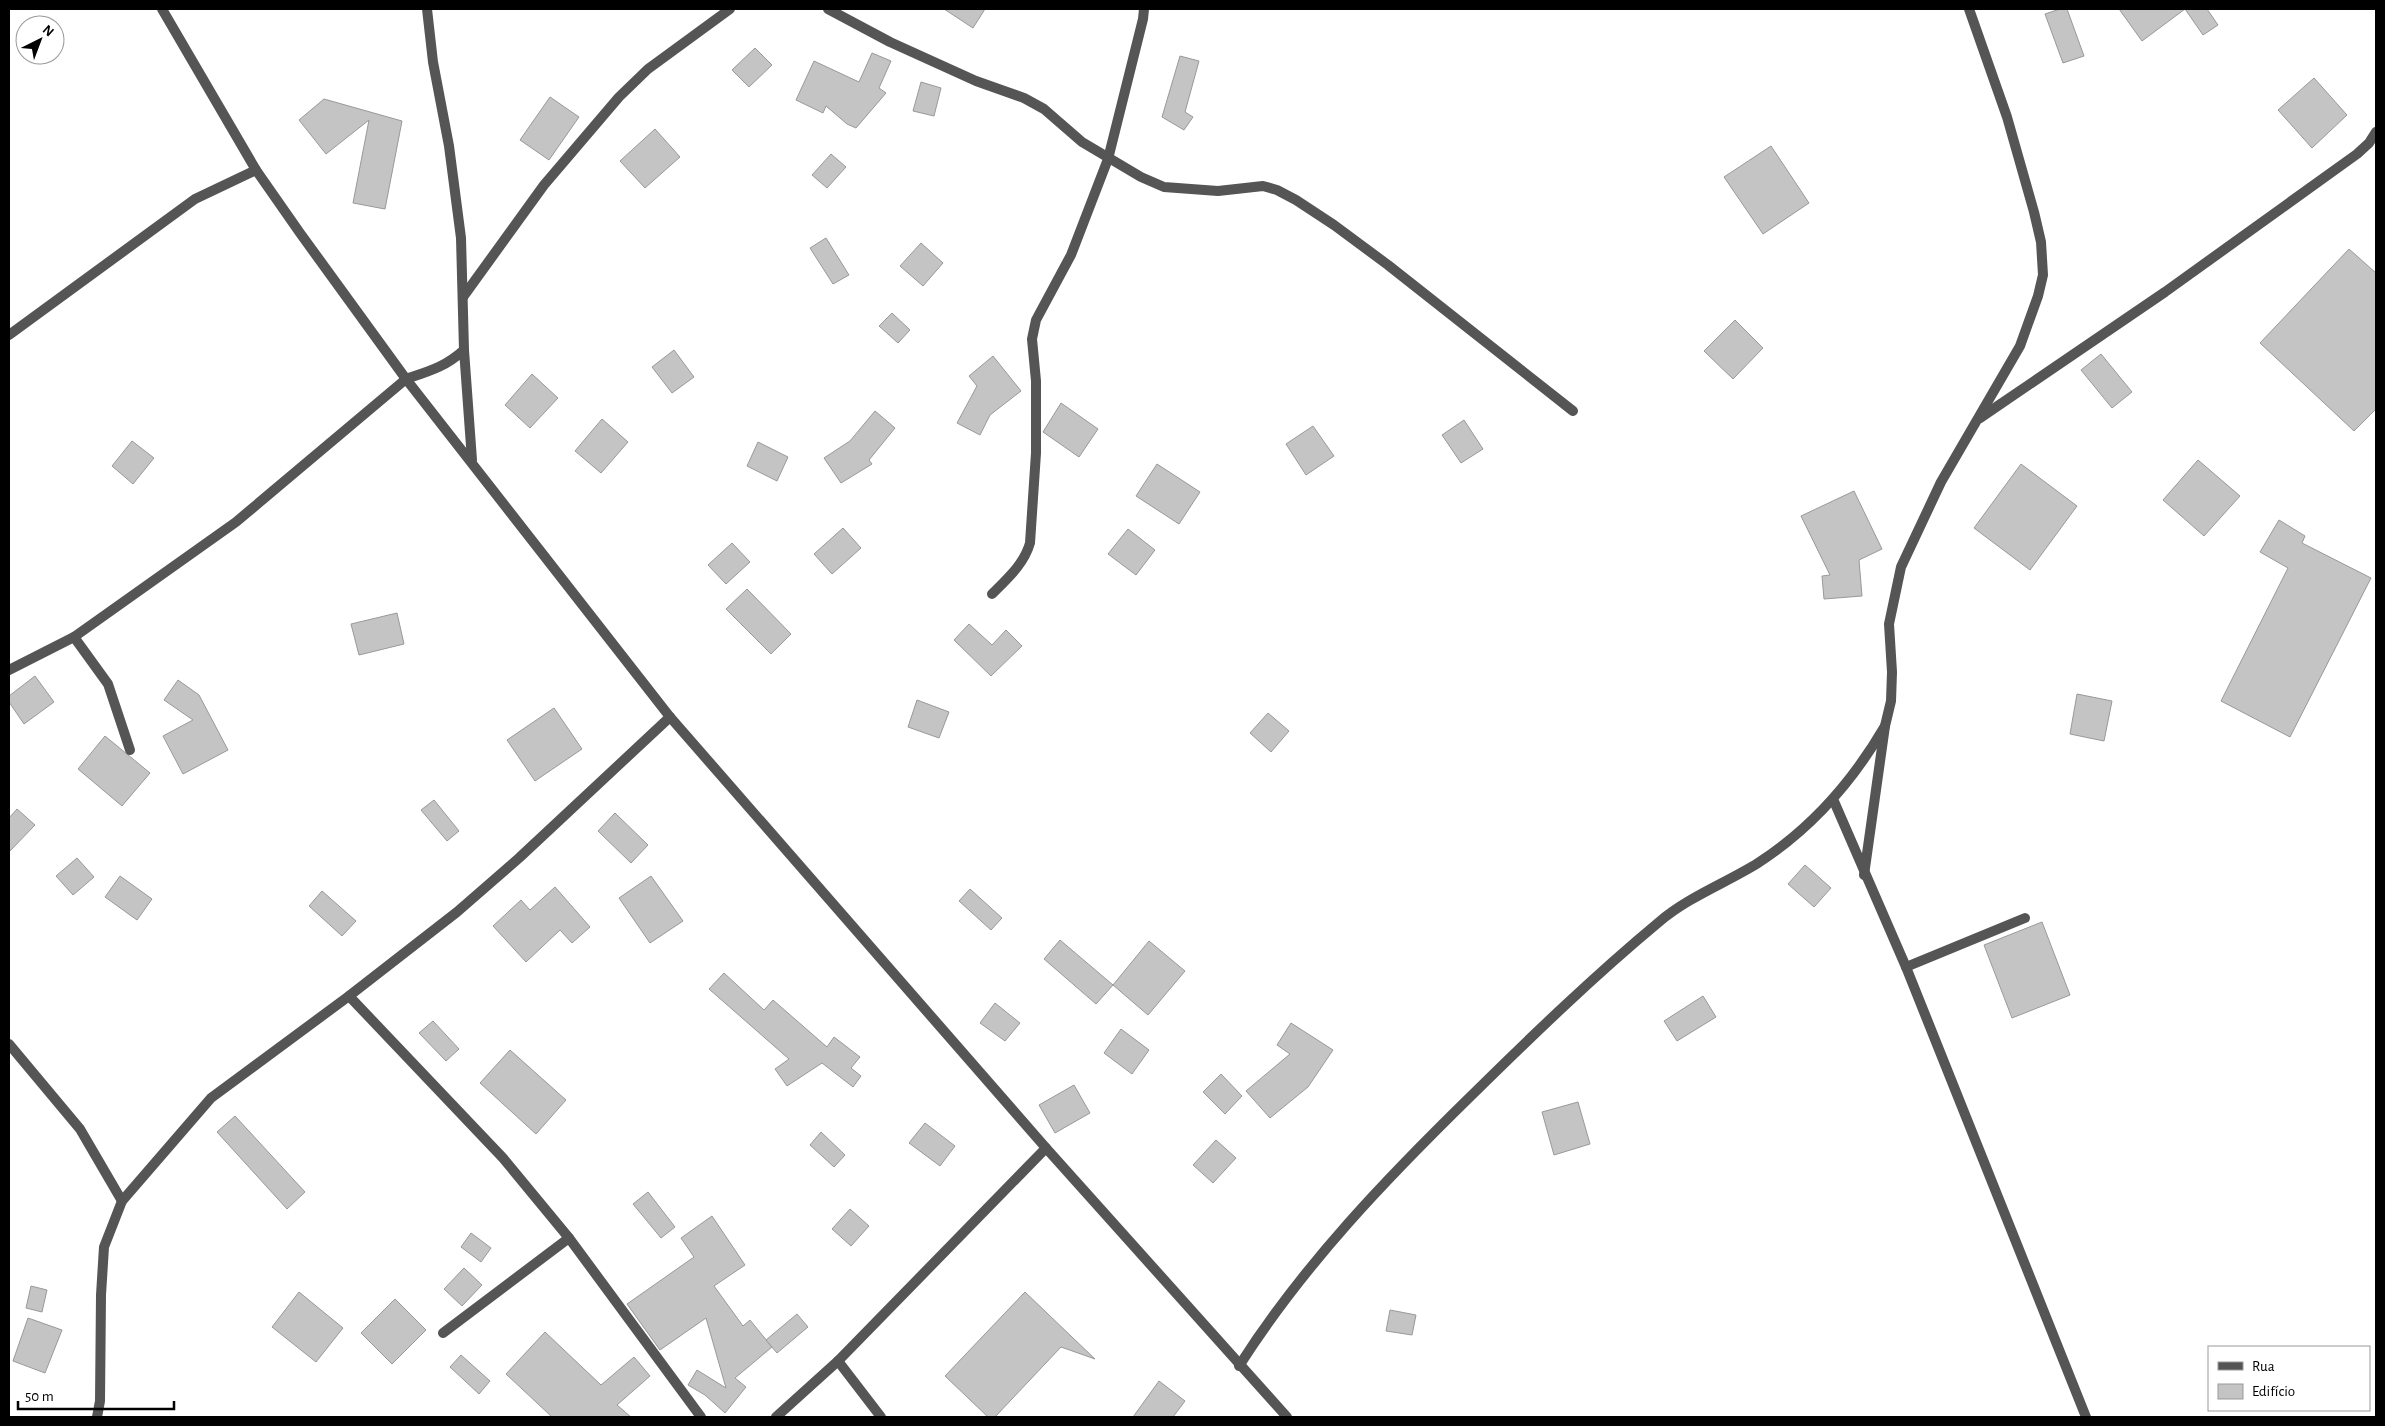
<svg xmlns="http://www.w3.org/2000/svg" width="2385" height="1426" font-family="'Alegreya Sans',sans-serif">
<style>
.building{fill:#c4c4c4;stroke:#999}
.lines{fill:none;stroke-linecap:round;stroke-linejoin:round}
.minor{stroke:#555;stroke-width:10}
.tertiary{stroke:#555;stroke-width:10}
</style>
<rect width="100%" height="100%" fill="#fff"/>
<g class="building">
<path d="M944,9H985L973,28Z"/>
<path d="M2060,9H2067L2084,56L2063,63L2045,14Z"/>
<path d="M2119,9H2185L2142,41Z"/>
<path d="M2185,9H2207L2218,25L2203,35Z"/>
<path d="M755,48L772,65L749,87L732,70Z"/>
<path d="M872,53L891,61L879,88L886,93L856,128L847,124L826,106L823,113L796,100L814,61L859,82Z"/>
<path d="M1180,56L1199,61L1185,112L1193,117L1184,130L1162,117Z"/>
<path d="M2314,78L2347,115L2312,148L2278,110Z"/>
<path d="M921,82L941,88L934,116L913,111Z"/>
<path d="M550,97L579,117L549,160L520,140Z"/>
<path d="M324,99L402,121L385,209L353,203L369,120L326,154L299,120Z"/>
<path d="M655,129L680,157L645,188L620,161Z"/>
<path d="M1771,146L1809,203L1763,234L1724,177Z"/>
<path d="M831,154L846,167L827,188L812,175Z"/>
<path d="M826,238L849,275L833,284L810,248Z"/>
<path d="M921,243L943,263L923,286L900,266Z"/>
<path d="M2349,249L2376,273V409L2354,431L2260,343Z"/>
<path d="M892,313L910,330L898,343L879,326Z"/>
<path d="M1735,320L1763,348L1733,379L1704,351Z"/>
<path d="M674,350L694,377L672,393L652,367Z"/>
<path d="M2101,354L2132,392L2112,408L2081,370Z"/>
<path d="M993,356L1021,391L990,415L980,435L957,423L977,386L969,376Z"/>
<path d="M532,374L558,398L530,428L505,405Z"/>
<path d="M1061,403L1098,429L1079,457L1043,432Z"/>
<path d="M875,411L895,428L869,460L872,464L841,483L824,458L850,441Z"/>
<path d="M602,419L628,442L601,473L575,451Z"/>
<path d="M1464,420L1483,449L1461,463L1442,435Z"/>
<path d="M1313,426L1334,456L1306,475L1286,444Z"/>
<path d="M132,441L154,458L133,484L112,466Z"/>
<path d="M758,442L788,457L777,481L747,466Z"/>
<path d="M2198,460L2240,496L2204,536L2163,500Z"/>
<path d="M1157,464L1200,492L1179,524L1136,496Z"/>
<path d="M2021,464L2077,506L2030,570L1974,528Z"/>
<path d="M1854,491L1882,549L1859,560L1862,596L1824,599L1822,576L1830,575L1801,516Z"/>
<path d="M2279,520L2305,536L2302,543L2371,578L2290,737L2221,701L2288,568L2260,552Z"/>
<path d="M843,528L861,548L832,574L814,554Z"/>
<path d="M1128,529L1155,550L1136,575L1108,554Z"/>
<path d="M732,543L750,562L726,584L708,565Z"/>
<path d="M747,589L791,634L771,654L726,609Z"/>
<path d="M397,613L404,644L359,655L351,624Z"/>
<path d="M969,624L992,645L1006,630L1022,646L991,676L954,640Z"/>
<path d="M35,676L54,702L24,724L9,702V696Z"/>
<path d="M178,680L199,695L228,750L183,774L163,736L193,720L164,700Z"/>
<path d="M2077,694L2112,701L2104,741L2070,734Z"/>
<path d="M917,700L949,712L939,738L908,727Z"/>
<path d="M554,708L582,749L535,781L507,740Z"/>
<path d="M1268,713L1289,731L1271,752L1250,733Z"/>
<path d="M105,736L150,773L122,806L78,769Z"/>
<path d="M434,800L459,831L447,841L421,810Z"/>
<path d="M17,809L35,825L9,852V818Z"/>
<path d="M615,813L648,845L631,863L598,831Z"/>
<path d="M77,858L94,877L73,895L56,876Z"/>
<path d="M1805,865L1831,888L1814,907L1788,884Z"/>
<path d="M120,876L152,899L137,920L105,897Z"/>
<path d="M651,876L683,921L650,943L619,898Z"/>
<path d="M555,887L590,927L572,943L560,930L526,962L493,926L521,900L530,910Z"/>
<path d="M970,889L1002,918L991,930L959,901Z"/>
<path d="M322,891L356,921L342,936L309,906Z"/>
<path d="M2042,922L2070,995L2012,1018L1984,945Z"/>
<path d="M1060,940L1113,985L1096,1004L1044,959Z"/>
<path d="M1149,941L1185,971L1148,1015L1113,985Z"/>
<path d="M724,973L764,1010L773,1000L827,1047L834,1037L860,1057L851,1068L861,1076L853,1087L822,1063L787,1086L775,1069L789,1059L709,989Z"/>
<path d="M1703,996L1716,1017L1677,1041L1664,1021Z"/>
<path d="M995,1003L1020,1023L1005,1041L980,1023Z"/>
<path d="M433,1021L459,1049L446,1061L419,1033Z"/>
<path d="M1291,1023L1333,1050L1308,1087L1270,1118L1246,1091L1290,1054L1277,1045Z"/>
<path d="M1121,1029L1149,1050L1132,1074L1104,1053Z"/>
<path d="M510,1050L566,1100L536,1134L480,1083Z"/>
<path d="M1221,1074L1242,1096L1225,1114L1203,1092Z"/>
<path d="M1074,1085L1090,1113L1055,1133L1039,1105Z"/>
<path d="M1578,1102L1590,1144L1554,1155L1542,1112Z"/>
<path d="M235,1116L305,1192L287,1209L217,1132Z"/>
<path d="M925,1123L955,1146L940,1166L909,1143Z"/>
<path d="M821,1132L845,1155L834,1167L810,1145Z"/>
<path d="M1216,1140L1236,1158L1213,1183L1193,1165Z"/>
<path d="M648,1192L675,1227L661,1238L633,1204Z"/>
<path d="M850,1209L869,1226L851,1246L832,1229Z"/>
<path d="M712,1216L745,1265L714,1286L743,1326L750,1320L772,1347L735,1378L746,1387L725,1413L705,1395L688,1385L697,1370L726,1388L706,1318L660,1350L627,1304L694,1257L681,1238Z"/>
<path d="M471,1233L491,1248L481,1262L461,1247Z"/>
<path d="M464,1268L482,1285L462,1306L444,1289Z"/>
<path d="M31,1286L47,1290L42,1312L26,1308Z"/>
<path d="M299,1292L343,1328L316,1362L272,1327Z"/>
<path d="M1025,1292L1095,1359L1061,1347L995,1417H988L945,1376Z"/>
<path d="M395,1299L426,1330L392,1364L361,1333Z"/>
<path d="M1390,1310L1416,1315L1412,1335L1386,1331Z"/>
<path d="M797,1314L808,1327L777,1353L766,1340Z"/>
<path d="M28,1318L62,1330L45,1373L13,1361Z"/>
<path d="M545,1332L601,1385L634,1357L650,1376L617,1405L631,1417H552L506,1374Z"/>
<path d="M461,1355L490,1381L479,1394L450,1367Z"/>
<path d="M1159,1381L1185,1401L1173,1417H1133Z"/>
</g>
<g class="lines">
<g class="minor">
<path d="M427,9L433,62L449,146L461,238L464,350L472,460"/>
<path d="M828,9L890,42L976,81L1024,98L1044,109L1082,142L1141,177L1164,187L1218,191L1263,186L1277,190L1296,200L1334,225L1388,265L1573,411"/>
<path d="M463,297L544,185L619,97L648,69L730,9"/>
<path d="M9,335L195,199L256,170"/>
<path d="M1980,418L2165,292L2357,154L2369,143L2376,132"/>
<path d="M992,594C1008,578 1024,564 1030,543L1036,453V381L1032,339L1036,320L1071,255L1108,159L1143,19L1144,9"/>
<path d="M74,637L108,684L130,750"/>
<path d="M9,670L74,637L236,522L406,379C430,371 445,367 464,350"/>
<path d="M1833,799L1906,967L2086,1417"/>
<path d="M1864,875L1885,726L1891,701L1892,672L1889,624L1901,567L1941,482L2020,346L2038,296L2043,275L2041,242L2034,212L2007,117L1969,9"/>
<path d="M1906,967L2025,918"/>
<path d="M349,996L503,1158L569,1238L701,1417"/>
<path d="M9,1044L80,1129L122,1201"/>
<path d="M443,1333L569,1238"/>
<path d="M838,1361L881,1417"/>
<path d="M1239,1366C1304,1264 1387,1178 1473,1094C1533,1035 1594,976 1659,922C1688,897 1726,883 1758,863C1812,828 1853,781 1885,726"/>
<path d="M97,1417L100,1401L101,1295L104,1247L122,1201L211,1098L349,996L457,912L519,858L670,717"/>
<path d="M776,1417L838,1361L1046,1148"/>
</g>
<path class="tertiary" d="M162,9L256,170L300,233L406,379L670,717L1046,1148L1287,1417"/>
</g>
<rect width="2385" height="1426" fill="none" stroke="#000000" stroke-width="20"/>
<rect x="2208" y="1346" width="162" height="65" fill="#ffffff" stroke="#999999"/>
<rect x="2218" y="1362" width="25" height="8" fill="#555555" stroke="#999999"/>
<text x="2252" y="1371" font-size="15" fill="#000000">Rua</text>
<rect x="2218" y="1384" width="25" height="15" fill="#c4c4c4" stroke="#999999"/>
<text x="2252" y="1396" font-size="15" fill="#000000">Edifício</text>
<g transform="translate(40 40) rotate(42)"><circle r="24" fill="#ffffff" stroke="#999999"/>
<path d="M0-4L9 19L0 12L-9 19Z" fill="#000000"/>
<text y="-8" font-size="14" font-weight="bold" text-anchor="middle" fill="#000000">N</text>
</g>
<path d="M18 1401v8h156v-8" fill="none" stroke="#000000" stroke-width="2.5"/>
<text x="25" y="1401" font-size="15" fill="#000000" stroke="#ffffff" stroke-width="4" paint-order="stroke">50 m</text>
</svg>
